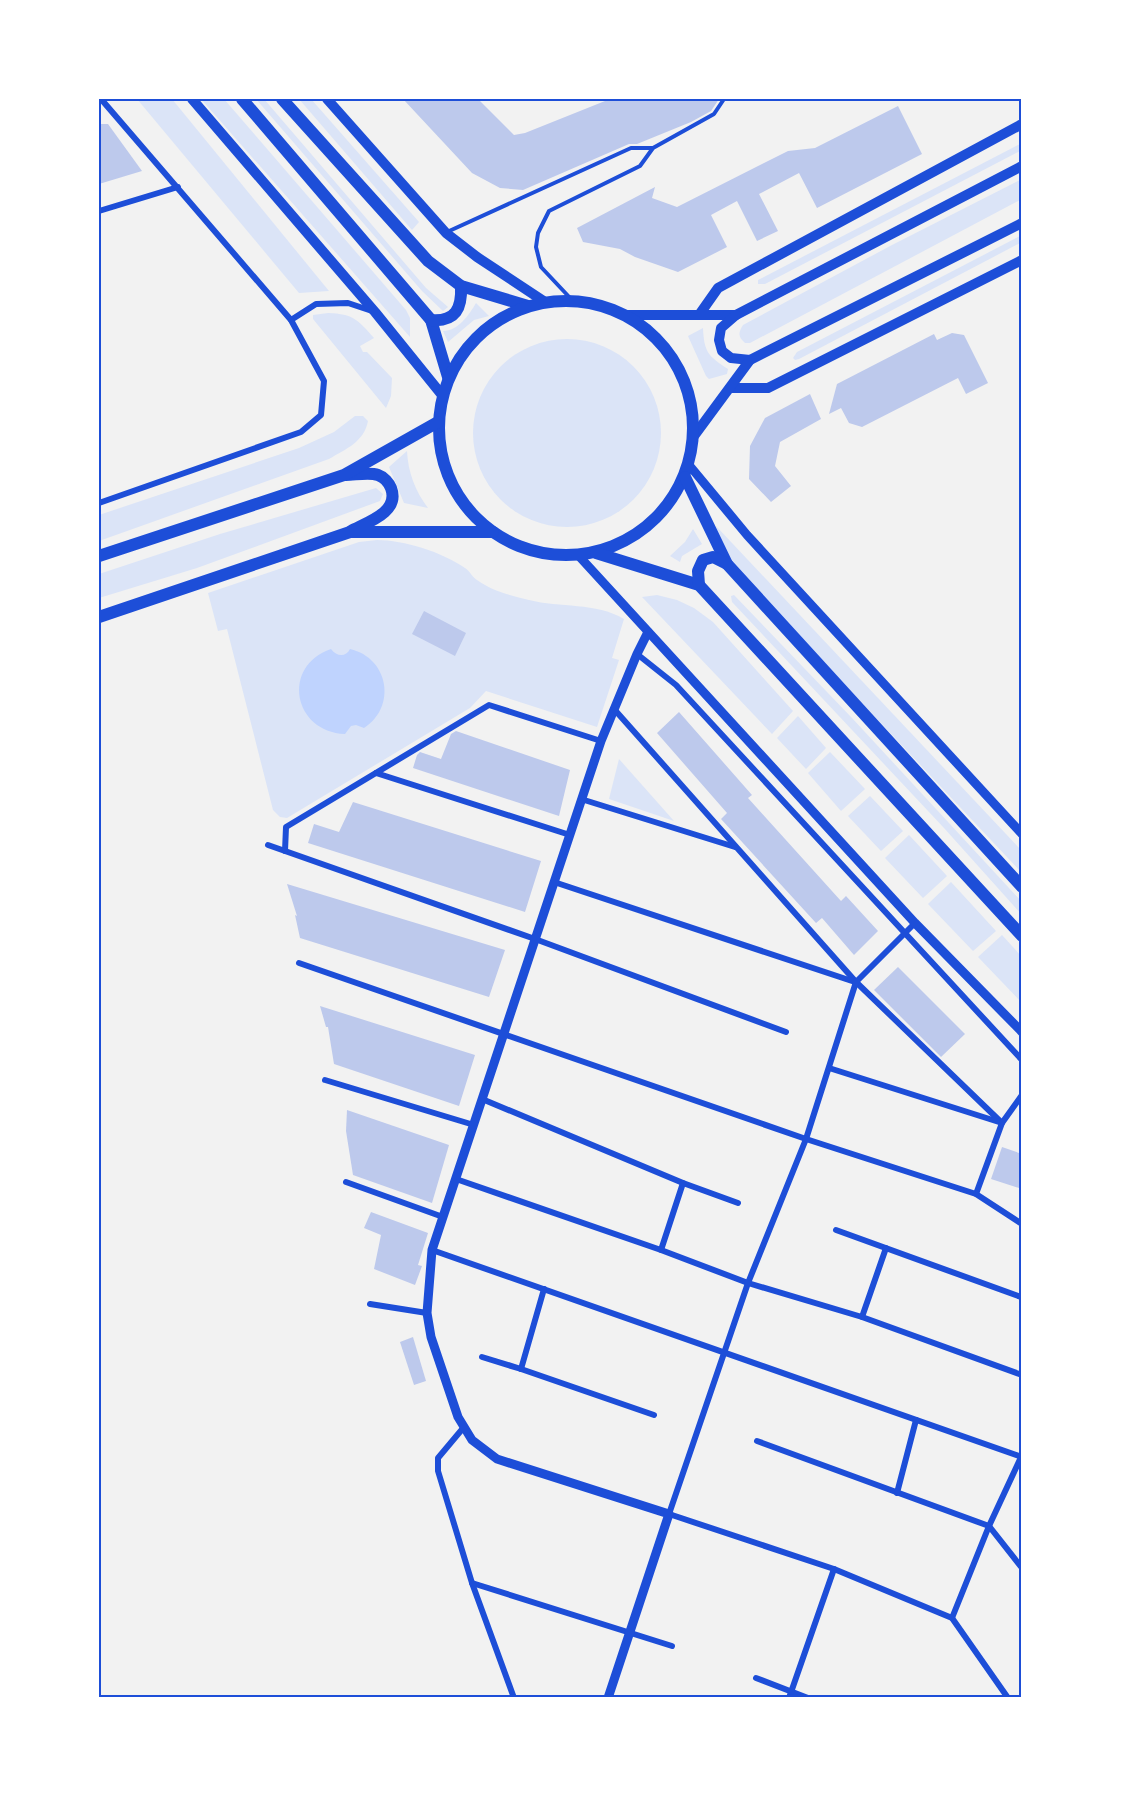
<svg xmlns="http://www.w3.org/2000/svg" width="1121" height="1797" font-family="Raleway,sans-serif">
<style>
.green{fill:#dbe4f7}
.water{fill:#bfd3fe}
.building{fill:#bdc9ec}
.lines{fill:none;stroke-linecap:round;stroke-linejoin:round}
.service{stroke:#1d4ed8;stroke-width:4}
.minor{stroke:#1d4ed8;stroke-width:6}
.tertiary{stroke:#1d4ed8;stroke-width:9}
.secondary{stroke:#1d4ed8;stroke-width:10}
.primary{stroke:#1d4ed8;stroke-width:10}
.trunk{stroke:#1d4ed8;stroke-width:12}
.neatline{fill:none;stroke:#1d4ed8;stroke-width:2}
</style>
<rect width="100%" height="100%" fill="#f2f2f2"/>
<g class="green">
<path d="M137,99H172L329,291L299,293Z"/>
<path d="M201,99H224L406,310L410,318V337Z"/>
<path d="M256,99H264L426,288L448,307L443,311L422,291Z"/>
<path d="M299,99H311L419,222L412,230Z"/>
<path d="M1022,143V150L765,284H758V280Z"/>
<path d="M1022,179V199L750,343H745C738,337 738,333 743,325L892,245Z"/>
<path d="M1022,235V242L799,359L795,360L793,358L797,352Z"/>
<path d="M476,303L489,316L474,320L448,342L443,331C458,331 469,315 476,303Z"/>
<path d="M328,313C354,314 358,320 374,338L360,346L363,352H367L392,378L391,396L386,408L313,319V315Z"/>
<path d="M703,328C704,352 708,356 728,369L727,374L709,379L706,376L688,336Z"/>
<circle cx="567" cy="433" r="94"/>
<path d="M355,416H363L368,421C364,442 346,449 329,459L99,541V515L299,448L334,432Z"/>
<path d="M407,451C408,472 415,491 428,508L404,503L389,467Z"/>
<path d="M376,488L383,494L380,501L197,568L99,598V574L220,534Z"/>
<path d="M716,526L1022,851V873L732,565L721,544Z"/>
<path d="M693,529L702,544L682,556L680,562L670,556L685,542Z"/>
<path d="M377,540C404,540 442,552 465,568C470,571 472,577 477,580C492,591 512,596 529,600C560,608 596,602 624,619L612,658L619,660L597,727L486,691L470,708L287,818L280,817L273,810L227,629L218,631L208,593L359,542Z"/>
<path d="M657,595L677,600L694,608L713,622L793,711L772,734L642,597Z"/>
<path d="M734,595L852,718L1022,902V915L944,828L732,602L731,596Z"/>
<path d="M798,716L826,748L806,769L777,738Z"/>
<path d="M830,752L865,789L841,811L808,773Z"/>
<path d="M619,759L674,821L609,799Z"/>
<path d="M870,796L903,831L881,851L848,816Z"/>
<path d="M909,835L947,876L923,898L885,858Z"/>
<path d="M951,882L996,931L973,951L928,904Z"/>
<path d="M1002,935L1022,957V1003L978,957Z"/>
</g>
<path class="water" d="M331,649C337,657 346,657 350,649C389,658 397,707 364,728L356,725L351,726L345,734C293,732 281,666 331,649Z"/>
<g class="building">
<path d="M403,99H478L514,135L525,133L610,99H719L711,111L691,122L637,144H629L523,190L500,188L472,173Z"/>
<path d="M898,106L922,154L817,208L799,173L759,194L778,231L757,241L737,201L711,215L727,247L678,272L635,257L620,249L583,242L577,228L655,187L652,198L677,207L788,151L815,148Z"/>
<path d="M99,124H108L142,171L99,184Z"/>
<path d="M952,333L964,335L988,383L966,394L958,378L862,427L849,423L841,408L829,414L837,384L934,334L937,340Z"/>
<path d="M810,394L821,419L780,442L775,466L791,486L771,502L749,479L750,446L765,418Z"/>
<path d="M424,611L466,633L455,656L412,634Z"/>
<path d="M679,712L752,795L748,798L841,901L846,896L878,931L854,955L822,918L816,923L721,819L727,813L657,733Z"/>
<path d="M456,731L570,770L559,816L413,768L417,755L420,752L441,759L451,734Z"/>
<path d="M353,802L541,861L525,912L308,843L314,824L339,832Z"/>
<path d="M287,884L505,950L489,997L300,938L295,915L297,916Z"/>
<path d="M898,967L965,1034L941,1057L874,990Z"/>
<path d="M320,1006L475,1055L459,1106L334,1064L328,1027H326Z"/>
<path d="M347,1110L449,1145L432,1203L353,1175L346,1131Z"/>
<path d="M1002,1147L1022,1154V1189L991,1179Z"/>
<path d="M371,1212L428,1233L418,1265L422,1266L415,1285L374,1269L381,1235L364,1228Z"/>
<path d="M413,1337L426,1381L414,1385L400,1342Z"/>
</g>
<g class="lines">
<g class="service">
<path d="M447,232L631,148H652"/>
<path d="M572,300L541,267L536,247L538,233L549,211L640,166L653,148L714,114L724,99"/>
</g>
<g class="minor">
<path d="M99,211L178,187"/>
<path d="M291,320L316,304L348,303L372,311"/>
<path d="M99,503L301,432L321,415L324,381L291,320L101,99"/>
<path d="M637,654L676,685L1022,1060"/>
<path d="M614,709L856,982L1002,1123"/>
<path d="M376,773L570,835"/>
<path d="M581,799L735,847"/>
<path d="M268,845L535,939L786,1032"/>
<path d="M285,851L286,827L489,705L601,741"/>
<path d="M554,882L855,982"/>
<path d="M915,923L856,982L806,1139L748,1283L669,1514L834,1569L952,1618L1008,1698"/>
<path d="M299,963L806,1139L976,1194L1022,1224"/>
<path d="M829,1068L999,1122"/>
<path d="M325,1080L474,1125"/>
<path d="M482,1099L683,1183L738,1203"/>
<path d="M456,1179L661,1250L748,1283L862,1317L1022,1375"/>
<path d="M346,1182L443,1217"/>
<path d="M976,1194L1002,1123L1022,1095"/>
<path d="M836,1230L1021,1297"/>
<path d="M432,1250L1022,1457"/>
<path d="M661,1250L683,1183"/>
<path d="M370,1304L427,1313"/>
<path d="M862,1317L886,1248"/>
<path d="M482,1357L521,1369L654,1415"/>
<path d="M521,1369L544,1289"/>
<path d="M464,1427L438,1458V1471L472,1583L514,1698"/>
<path d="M757,1441L989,1526L1022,1568"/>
<path d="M897,1493L916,1420"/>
<path d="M472,1583L672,1646"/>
<path d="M952,1618L989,1526L1022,1455"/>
<path d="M756,1678L808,1698"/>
<path d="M789,1698L834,1569"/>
</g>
<g class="tertiary">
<path d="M689,465L747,535L1022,834"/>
<path d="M578,555L915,923L1022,1032"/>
<path d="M608,1698L669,1514L497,1459L472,1440L458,1417L431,1337L427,1313L432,1250L601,741L637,654L648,632"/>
</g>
<g class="secondary">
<path d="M192,99L375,312L442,395"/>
<path d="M327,99L446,233L477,257L545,302"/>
<path d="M699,315L718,288L1022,124"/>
<path d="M730,388H768L1022,260"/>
</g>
<g class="primary">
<path d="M625,315H736L1022,166"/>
<path d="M736,315L721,328L719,340L722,351L731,358L750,360"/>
<path d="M694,436L750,360L1022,223"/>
</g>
<g class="trunk">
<path d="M242,99L431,320L448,377"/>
<path d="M282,99L428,261L461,286L528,306"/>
<circle cx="566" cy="428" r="127"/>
<path d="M431,320C456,322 462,308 461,286"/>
<path d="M346,475C355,475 369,472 378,475C384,477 389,483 391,488C400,512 368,522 351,531"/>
<path d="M685,477L727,564L1022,887"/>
<path d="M596,553L699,585L1022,936"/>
<path d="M99,556L344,475L438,422"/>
<path d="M699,585L698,571L703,560L713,557L727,564"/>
<path d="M99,617L350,532H493"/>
</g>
</g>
<rect width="1121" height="1797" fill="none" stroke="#ffffff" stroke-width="201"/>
<rect x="100" y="100" width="920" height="1596" class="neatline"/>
</svg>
